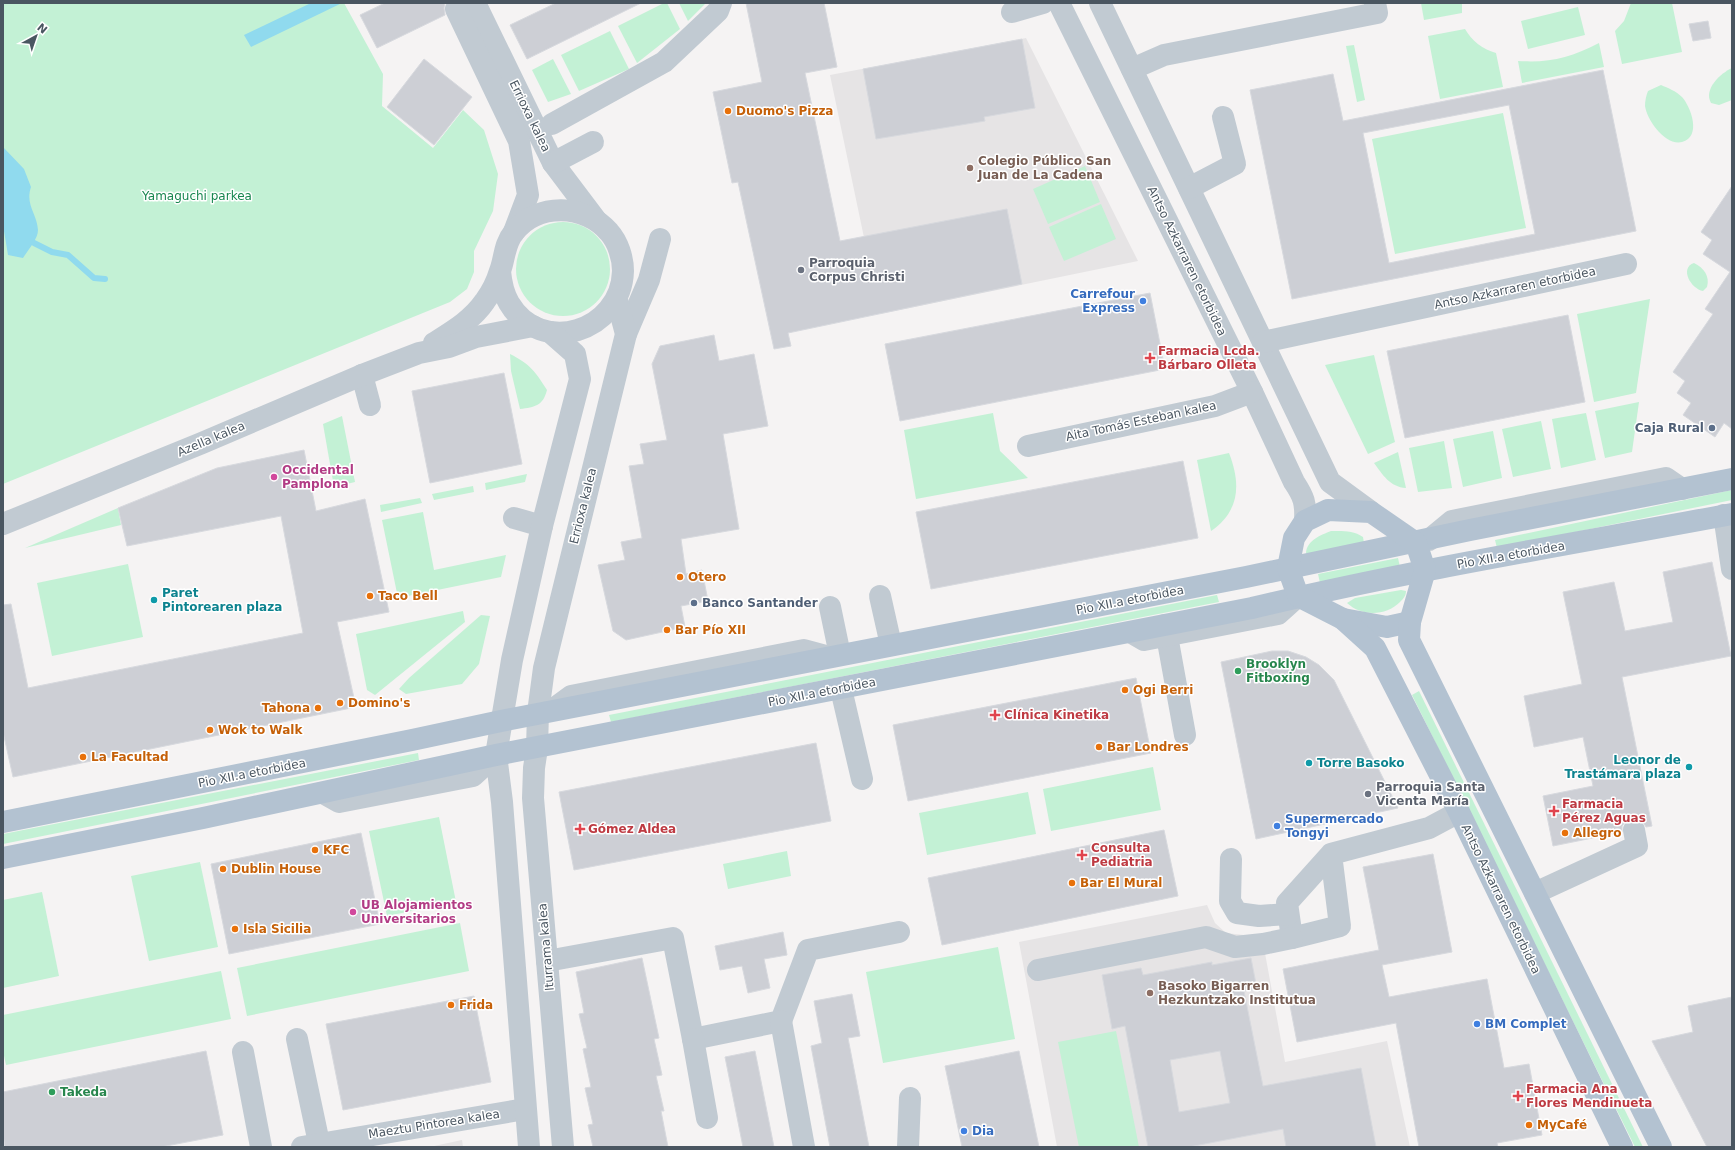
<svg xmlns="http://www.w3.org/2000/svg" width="1735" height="1150" font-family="'DejaVu Sans',sans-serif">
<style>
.education{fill:#e6e4e5}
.green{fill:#c3f1d5}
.water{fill:#90daee}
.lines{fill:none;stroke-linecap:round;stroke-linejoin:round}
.stream{stroke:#90daee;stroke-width:6}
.building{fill:#cdcfd5;stroke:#d7d9de;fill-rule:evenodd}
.minor{stroke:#c1cad2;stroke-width:22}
.major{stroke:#b3c2d1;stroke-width:22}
.food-dot{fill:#e8710a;stroke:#fff;stroke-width:1.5}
.education-dot{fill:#8d6e63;stroke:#fff;stroke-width:1.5}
.worship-dot{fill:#6b7280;stroke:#fff;stroke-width:1.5}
.shop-dot{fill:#3f7fe0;stroke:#fff;stroke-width:1.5}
.health-dot{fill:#e0444e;stroke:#fff;stroke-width:1.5}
.service-dot{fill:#5c6f8a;stroke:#fff;stroke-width:1.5}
.hotel-dot{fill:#d1479c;stroke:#fff;stroke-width:1.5}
.culture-dot{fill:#0f9aa8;stroke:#fff;stroke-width:1.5}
.leisure-dot{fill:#2e9e5b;stroke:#fff;stroke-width:1.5}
.labels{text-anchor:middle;stroke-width:3;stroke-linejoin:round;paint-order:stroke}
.food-label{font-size:12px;font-weight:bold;fill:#c56008;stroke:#fff;text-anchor:start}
.street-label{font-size:12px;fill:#4a5661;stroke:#fff}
.education-label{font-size:12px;font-weight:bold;fill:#785e54;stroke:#fff;text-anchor:start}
.park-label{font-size:12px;fill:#17864f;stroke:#fff}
.worship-label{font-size:12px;font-weight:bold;fill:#5b616d;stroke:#fff;text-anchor:start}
.shop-label{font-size:12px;font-weight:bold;fill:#366cbe;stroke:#fff;text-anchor:start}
.health-label{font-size:12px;font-weight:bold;fill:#be3a42;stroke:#fff;text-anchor:start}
.service-label{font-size:12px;font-weight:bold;fill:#4e5e75;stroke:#fff;text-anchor:end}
.hotel-label{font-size:12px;font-weight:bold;fill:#b23c85;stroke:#fff;text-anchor:start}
.culture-label{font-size:12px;font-weight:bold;fill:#0d838f;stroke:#fff;text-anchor:start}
.leisure-label{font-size:12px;font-weight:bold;fill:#27864d;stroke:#fff;text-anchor:start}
</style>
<rect width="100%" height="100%" fill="#f5f3f3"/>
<g class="education">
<path d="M1026,38L1138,261L880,314L830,75Z"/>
<path d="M1207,905L1215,923L1226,933L1262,937L1285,1062L1387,1041L1410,1147H1057L1019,942Z"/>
<path d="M462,1140L463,1147H430L434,1146Z"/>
</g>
<g class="green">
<path d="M3,3H344L383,74L382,106L433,148L463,110L484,130L498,174L493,211L474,251V272L467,289L450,302L3,484Z"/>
<path d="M664,3H667L680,29L637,63L618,26Z"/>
<path d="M679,3H706L688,21Z"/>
<path d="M1421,3H1462V13L1424,20Z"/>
<path d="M1631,3H1672L1682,52L1622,64L1615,31L1624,21Z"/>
<path d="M1578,7L1585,35L1528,49L1521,21Z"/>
<path d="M1465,29C1472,41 1482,49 1496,53L1503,87L1440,99L1428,36Z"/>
<path d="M610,31L629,69L579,91L561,55Z"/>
<path d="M1599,43L1604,67L1522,83L1518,61C1550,63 1570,58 1599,43Z"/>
<path d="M1354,45L1365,100L1357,102L1346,46Z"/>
<path d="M553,59L571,94L548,102L532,70Z"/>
<path d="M1732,68V100L1719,105L1711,103C1703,89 1721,73 1732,68Z"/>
<path d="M1661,85C1668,88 1676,91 1682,97C1691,107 1702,137 1682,142C1665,146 1647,120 1645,106C1645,101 1646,96 1648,91Z"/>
<path d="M1503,113L1526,228L1395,254L1372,139Z"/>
<path d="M1085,166L1100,202L1048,224L1033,189Z"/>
<path d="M1101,204L1116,239L1064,261L1049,227Z"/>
<circle cx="563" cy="269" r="47"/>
<path d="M1694,263C1704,268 1710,276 1707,287L1703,291C1691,289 1679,268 1694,263Z"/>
<path d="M1650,299L1636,393L1594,402L1577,314Z"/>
<path d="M510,354C530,364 535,371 547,390C543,406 535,407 520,409L511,371Z"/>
<path d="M1374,355L1395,442L1368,454L1325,365Z"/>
<path d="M1639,402L1632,452L1605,458L1595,411Z"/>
<path d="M993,413L1000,451L1028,478L916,499L904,430Z"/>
<path d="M1586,413L1596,460L1561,468L1552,419Z"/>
<path d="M342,416L355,482L334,487L323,424Z"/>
<path d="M1541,421L1551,469L1513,477L1502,429Z"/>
<path d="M1493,431L1502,478L1463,487L1453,439Z"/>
<path d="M1444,441L1452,488L1418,492L1409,448Z"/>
<path d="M1398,452L1406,488C1390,487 1383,475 1374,463Z"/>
<path d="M1229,453C1241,484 1240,511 1211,531L1197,460Z"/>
<path d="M527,474L525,482L486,490L485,483Z"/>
<path d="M473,486L474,492L434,500L432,494Z"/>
<path d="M1732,490V500L1497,548L1495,540Z"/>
<path d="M420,498L422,503L381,512L380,505Z"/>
<path d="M118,508L121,525L25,548Z"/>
<path d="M423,512L434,570L506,555L501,577L398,598L382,520Z"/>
<path d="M1331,531C1342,531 1353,530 1363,537L1364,543L1308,554L1306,553C1307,540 1321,535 1331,531Z"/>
<path d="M1398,558L1400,567L1320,583L1318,574Z"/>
<path d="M128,564L143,637L52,656L37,583Z"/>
<path d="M1401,590L1406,591C1406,596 1403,599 1400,602C1386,616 1362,617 1347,603L1355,598Z"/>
<path d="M1217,595L1219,602L611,722L609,715Z"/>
<path d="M463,611L465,622L375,695L367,690L356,634Z"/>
<path d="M481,615L490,616L479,664L462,684L406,694L399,689L409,678Z"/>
<path d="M1419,691L1643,1147H1635L1412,695Z"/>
<path d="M418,753L419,760L3,844V834Z"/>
<path d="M1153,767L1161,810L1051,831L1043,789Z"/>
<path d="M1028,792L1036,834L927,855L919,813Z"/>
<path d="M439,817L456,902L387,916L369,831Z"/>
<path d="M787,851L791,876L728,889L723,864Z"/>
<path d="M200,862L218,947L149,961L131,876Z"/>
<path d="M42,892L59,976L3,988V900Z"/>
<path d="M460,923L469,971L247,1016L237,968Z"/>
<path d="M998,947L1015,1039L883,1063L866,972Z"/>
<path d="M221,971L231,1019L6,1065L3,1051V1015Z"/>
<path d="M1116,1031L1139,1147H1079L1058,1042Z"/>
</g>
<g class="water">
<path d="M311,3H342L251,47L244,35Z"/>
<path d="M3,147L24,169L31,187C25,205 37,213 38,230C38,239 28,250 23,258L8,255L3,225Z"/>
</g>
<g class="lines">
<path class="stream" d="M34,243L52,252L68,255L94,278L105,279"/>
</g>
<g class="building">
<path d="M385,3H445L444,8L445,15L377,48L360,15Z"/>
<path d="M556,3H641L527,59L510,25Z"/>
<path d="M746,3H824L837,67L805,73L840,241L1007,209L1022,284L788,333L791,346L774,349L738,182L732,183L713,92L762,82Z"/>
<path d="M1708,21L1711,38L1693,41L1689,24Z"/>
<path d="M1022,39L1035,108L984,117L985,121L876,139L863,69Z"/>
<path d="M424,59L472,97L434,145L387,107Z"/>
<path d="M1603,70L1636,231L1292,299L1250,90L1333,74L1343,121ZM1509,105L1535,234L1389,263L1363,133Z"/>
<path d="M1732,186V429L1724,423L1715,437L1683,415L1691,403L1677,393L1685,381L1673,372L1713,314L1705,309L1730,272L1703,254L1712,240L1701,232Z"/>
<path d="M1150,293L1165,369L900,421L885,344Z"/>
<path d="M1568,315L1585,402L1405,438L1387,351Z"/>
<path d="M714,335L719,361L754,354L768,426L723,434L739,529L681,539L686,574L702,570L708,601L681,606L685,627L626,640L613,631L598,565L625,560L621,542L642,538L629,466L644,464L640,444L667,440L652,364L660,346Z"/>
<path d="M504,373L522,464L430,483L412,391Z"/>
<path d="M304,450L316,511L365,499L389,612L337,622L356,707L13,777L3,732V605L11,604L28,688L303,633L281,516L127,546L118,508L217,468Z"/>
<path d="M1183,461L1198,538L931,589L916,512Z"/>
<path d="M1712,562L1731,656L1622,677L1652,826L1646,827L1643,822L1638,818H1631L1626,821L1622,826V832L1553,846L1543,796L1593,786L1583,737L1534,747L1524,696L1582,684L1563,592L1614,582L1625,631L1673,622L1663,572Z"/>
<path d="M1272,651H1288L1306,657L1319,665L1334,680L1398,808L1256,839L1221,662Z"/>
<path d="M1136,678L1151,753L908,801L893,725Z"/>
<path d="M816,743L831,821L574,870L559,792Z"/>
<path d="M1164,830L1178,896L942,945L928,878Z"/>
<path d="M361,833L380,924L229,954L211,864Z"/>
<path d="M1433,854L1452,952L1382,965L1389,997L1487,979L1504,1068L1529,1064L1542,1135L1497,1143L1498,1147H1419L1396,1023L1297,1042L1283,969L1379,950L1363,867Z"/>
<path d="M783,932L787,955L764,959L770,988L748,993L742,966L720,970L715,946Z"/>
<path d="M642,958L659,1038L654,1039L662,1075L656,1076L664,1111H661L668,1147H593L588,1125L593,1124L585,1088L591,1087L583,1049L587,1048L579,1014L584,1013L576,972Z"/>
<path d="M1251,958L1257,989L1244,991L1263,1086L1361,1068L1376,1147H1286L1283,1129L1189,1147H1148L1125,1026L1112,1029L1102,975L1141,968L1143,975L1212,962V965ZM1220,1051L1230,1103L1179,1112L1170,1060Z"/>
<path d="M852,994L860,1036L848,1038L869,1147H830L811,1046L822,1043L814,1001Z"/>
<path d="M474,996L491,1082L343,1110L326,1024Z"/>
<path d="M1732,997V1147H1707L1652,1041L1693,1032L1688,1006Z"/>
<path d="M206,1051L223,1135L161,1147H5L3,1135V1092Z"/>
<path d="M755,1051L759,1071L774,1147H743L725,1057Z"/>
<path d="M1019,1051L1039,1147H962L945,1066Z"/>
</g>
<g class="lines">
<g class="minor">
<path d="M475,3L553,163L596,220"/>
<path d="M1059,3L1252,392L1294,482C1304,497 1306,503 1305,521"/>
<path d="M1100,3L1330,482L1371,512"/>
<path d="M456,9L519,141L528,195L514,232"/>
<path d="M1012,12L1043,3"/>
<path d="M1132,69L1164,55L1377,13L1375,3"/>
<path d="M552,124L664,62L718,11L721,3"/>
<path d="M553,163L593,142"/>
<path d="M1189,188L1235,164L1223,117"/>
<path d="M626,334L649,280L660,239"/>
<path d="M1263,342L1626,264"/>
<path d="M434,343C453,331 472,320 485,301C491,293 497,281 500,271C505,258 504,244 514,232C538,202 585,204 609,232C618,242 623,258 623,271C621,332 541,357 509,303C503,293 501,282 500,271"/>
<path d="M362,375L370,405"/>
<path d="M1028,446L1215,406L1252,392"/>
<path d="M1724,515L1732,569"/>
<path d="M514,518L542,526"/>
<path d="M3,524L202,443L362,375L419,353L449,347L476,337L533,326"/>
<path d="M1429,540L1452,521L1666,478L1682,489"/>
<path d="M880,596L891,645"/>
<path d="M830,607L840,655"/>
<path d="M1165,625L1185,735"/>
<path d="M1132,633L1144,640L1278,614L1298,596"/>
<path d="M841,689L862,779"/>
<path d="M552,710L571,696L804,650L830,657"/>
<path d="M323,793L339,802L473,776L496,755"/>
<path d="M1331,854L1340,926L1292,938L1287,903L1331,854L1429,828L1459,812"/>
<path d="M1231,859L1230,901L1237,913L1259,916L1288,914"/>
<path d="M1535,893L1637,846L1634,830"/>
<path d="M547,961L673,938L693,1039L781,1021L808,950L899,932"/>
<path d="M1038,970L1206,937L1235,947L1263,944L1292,938"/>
<path d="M781,1021L804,1147"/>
<path d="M297,1039L319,1143"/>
<path d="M693,1039L707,1118"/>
<path d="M243,1052L261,1147"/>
<path d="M302,1147L525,1109"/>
<path d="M529,1147L502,802L496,755L512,660L542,526L580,379L575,354L550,332"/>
<path d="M563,1147L533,798L534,768L537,748L538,713L544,668L626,334L617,300"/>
<path d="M908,1147L910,1098"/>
</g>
<g class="major">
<path d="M1343,619L1387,627L1410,622"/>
<path d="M3,822L412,740L501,721L1246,577L1470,530L1732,479"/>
<path d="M3,858L203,818L496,755L1252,608C1410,570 1572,544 1732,514"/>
<path d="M1622,1147L1459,812L1375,648L1343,619L1298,596L1288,568L1294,538L1305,521L1328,510L1371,512L1416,543L1425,570L1410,622L1409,640L1661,1147"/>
</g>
</g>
<g class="food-dot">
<circle cx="728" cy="111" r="4"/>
<circle cx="680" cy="577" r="4"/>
<circle cx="370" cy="596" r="4"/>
<circle cx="667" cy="630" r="4"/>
<circle cx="1125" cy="690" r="4"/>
<circle cx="340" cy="703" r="4"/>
<circle cx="318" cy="708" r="4"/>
<circle cx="210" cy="730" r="4"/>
<circle cx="1099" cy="747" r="4"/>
<circle cx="83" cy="757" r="4"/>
<circle cx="1565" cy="833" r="4"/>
<circle cx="315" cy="850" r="4"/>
<circle cx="223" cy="869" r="4"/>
<circle cx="1072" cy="883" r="4"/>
<circle cx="235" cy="929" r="4"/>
<circle cx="451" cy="1005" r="4"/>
<circle cx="1529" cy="1125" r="4"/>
</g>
<g class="education-dot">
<circle cx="970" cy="168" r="4"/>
<circle cx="1150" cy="993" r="4"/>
</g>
<g class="worship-dot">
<circle cx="801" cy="270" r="4"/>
<circle cx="1368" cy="794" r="4"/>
</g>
<g class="shop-dot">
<circle cx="1143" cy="301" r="4"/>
<circle cx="1277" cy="826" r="4"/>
<circle cx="1477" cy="1024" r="4"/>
<circle cx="964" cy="1131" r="4"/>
</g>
<g class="health-dot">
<path d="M1148 352h4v4h4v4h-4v4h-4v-4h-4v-4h4z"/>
<path d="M993 709h4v4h4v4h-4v4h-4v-4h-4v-4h4z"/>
<path d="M1552 805h4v4h4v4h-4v4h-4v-4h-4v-4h4z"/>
<path d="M578 823h4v4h4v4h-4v4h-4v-4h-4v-4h4z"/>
<path d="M1080 849h4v4h4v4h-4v4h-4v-4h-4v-4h4z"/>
<path d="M1516 1090h4v4h4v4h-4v4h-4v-4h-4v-4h4z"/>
</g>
<g class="service-dot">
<circle cx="1712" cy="428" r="4"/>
<circle cx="694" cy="603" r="4"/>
</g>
<g class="hotel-dot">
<circle cx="274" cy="477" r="4"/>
<circle cx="353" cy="912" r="4"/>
</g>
<g class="culture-dot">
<circle cx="154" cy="600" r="4"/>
<circle cx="1309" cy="763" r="4"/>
<circle cx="1689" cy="767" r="4"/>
</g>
<g class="leisure-dot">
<circle cx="1238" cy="671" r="4"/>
<circle cx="52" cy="1092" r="4"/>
</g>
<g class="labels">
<g class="food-label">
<text x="736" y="115">Duomo's Pizza</text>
<text x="688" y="581">Otero</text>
<text x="378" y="600">Taco Bell</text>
<text x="675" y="634">Bar Pío XII</text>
<text x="1133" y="694">Ogi Berri</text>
<text x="348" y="707">Domino's</text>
<text x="310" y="712" text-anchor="end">Tahona</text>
<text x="218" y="734">Wok to Walk</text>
<text x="1107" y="751">Bar Londres</text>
<text x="91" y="761">La Facultad</text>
<text x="1573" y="837">Allegro</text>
<text x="323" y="854">KFC</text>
<text x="231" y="873">Dublin House</text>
<text x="1080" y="887">Bar El Mural</text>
<text x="243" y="933">Isla Sicilia</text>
<text x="459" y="1009">Frida</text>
<text x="1537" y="1129">MyCafé</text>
</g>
<g class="street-label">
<text transform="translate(530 116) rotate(64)" y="4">Errioxa kalea</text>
<text transform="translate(1187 261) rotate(64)" y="4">Antso Azkarraren etorbidea</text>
<text transform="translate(1515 288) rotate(-12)" y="4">Antso Azkarraren etorbidea</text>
<text transform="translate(1141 421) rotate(-12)" y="4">Aita Tomás Esteban kalea</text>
<text transform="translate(211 439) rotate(-23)" y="4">Azella kalea</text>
<text transform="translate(583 506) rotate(-76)" y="4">Errioxa kalea</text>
<text transform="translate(1511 555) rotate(-10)" y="4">Pio XII.a etorbidea</text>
<text transform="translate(1130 600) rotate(-11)" y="4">Pio XII.a etorbidea</text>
<text transform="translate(822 692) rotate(-11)" y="4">Pio XII.a etorbidea</text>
<text transform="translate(252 773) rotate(-11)" y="4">Pio XII.a etorbidea</text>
<text transform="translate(1501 899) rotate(64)" y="4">Antso Azkarraren etorbidea</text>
<text transform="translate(546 947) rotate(-95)" y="4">Iturrama kalea</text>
<text transform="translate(434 1124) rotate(-9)" y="4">Maeztu Pintorea kalea</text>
</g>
<g class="education-label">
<text x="978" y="165">Colegio Público San<tspan x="978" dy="14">Juan de La Cadena</tspan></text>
<text x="1158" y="990">Basoko Bigarren<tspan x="1158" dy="14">Hezkuntzako Institutua</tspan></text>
</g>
<g class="park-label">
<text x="197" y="200">Yamaguchi parkea</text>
</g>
<g class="worship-label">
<text x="809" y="267">Parroquia<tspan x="809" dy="14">Corpus Christi</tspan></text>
<text x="1376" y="791">Parroquia Santa<tspan x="1376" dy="14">Vicenta María</tspan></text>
</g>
<g class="shop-label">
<text x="1135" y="298" text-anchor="end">Carrefour<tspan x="1135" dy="14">Express</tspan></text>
<text x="1285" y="823">Supermercado<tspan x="1285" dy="14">Tongyi</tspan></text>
<text x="1485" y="1028">BM Complet</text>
<text x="972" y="1135">Dia</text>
</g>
<g class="health-label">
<text x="1158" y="355">Farmacia Lcda.<tspan x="1158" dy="14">Bárbaro Olleta</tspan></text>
<text x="1004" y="719">Clínica Kinetika</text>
<text x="1562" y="808">Farmacia<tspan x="1562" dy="14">Pérez Aguas</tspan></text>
<text x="588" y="833">Gómez Aldea</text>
<text x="1091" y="852">Consulta<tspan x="1091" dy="14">Pediatria</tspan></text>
<text x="1526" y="1093">Farmacia Ana<tspan x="1526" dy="14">Flores Mendinueta</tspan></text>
</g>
<g class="service-label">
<text x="1704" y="432">Caja Rural</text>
<text x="702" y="607" text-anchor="start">Banco Santander</text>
</g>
<g class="hotel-label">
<text x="282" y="474">Occidental<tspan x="282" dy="14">Pamplona</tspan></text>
<text x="361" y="909">UB Alojamientos<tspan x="361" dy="14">Universitarios</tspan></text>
</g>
<g class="culture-label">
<text x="162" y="597">Paret<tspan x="162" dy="14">Pintorearen plaza</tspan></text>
<text x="1681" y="764" text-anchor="end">Leonor de<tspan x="1681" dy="14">Trastámara plaza</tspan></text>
<text x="1317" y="767">Torre Basoko</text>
</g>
<g class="leisure-label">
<text x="1246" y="668">Brooklyn<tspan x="1246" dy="14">Fitboxing</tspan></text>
<text x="60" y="1096">Takeda</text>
</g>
</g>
<rect width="1735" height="1150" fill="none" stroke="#4a5661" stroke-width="8"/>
<g transform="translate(36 36) rotate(40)" stroke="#ffffff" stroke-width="3" paint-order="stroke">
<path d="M0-3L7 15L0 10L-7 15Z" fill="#4a5661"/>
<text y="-6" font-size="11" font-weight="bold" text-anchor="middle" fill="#4a5661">N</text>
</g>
</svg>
